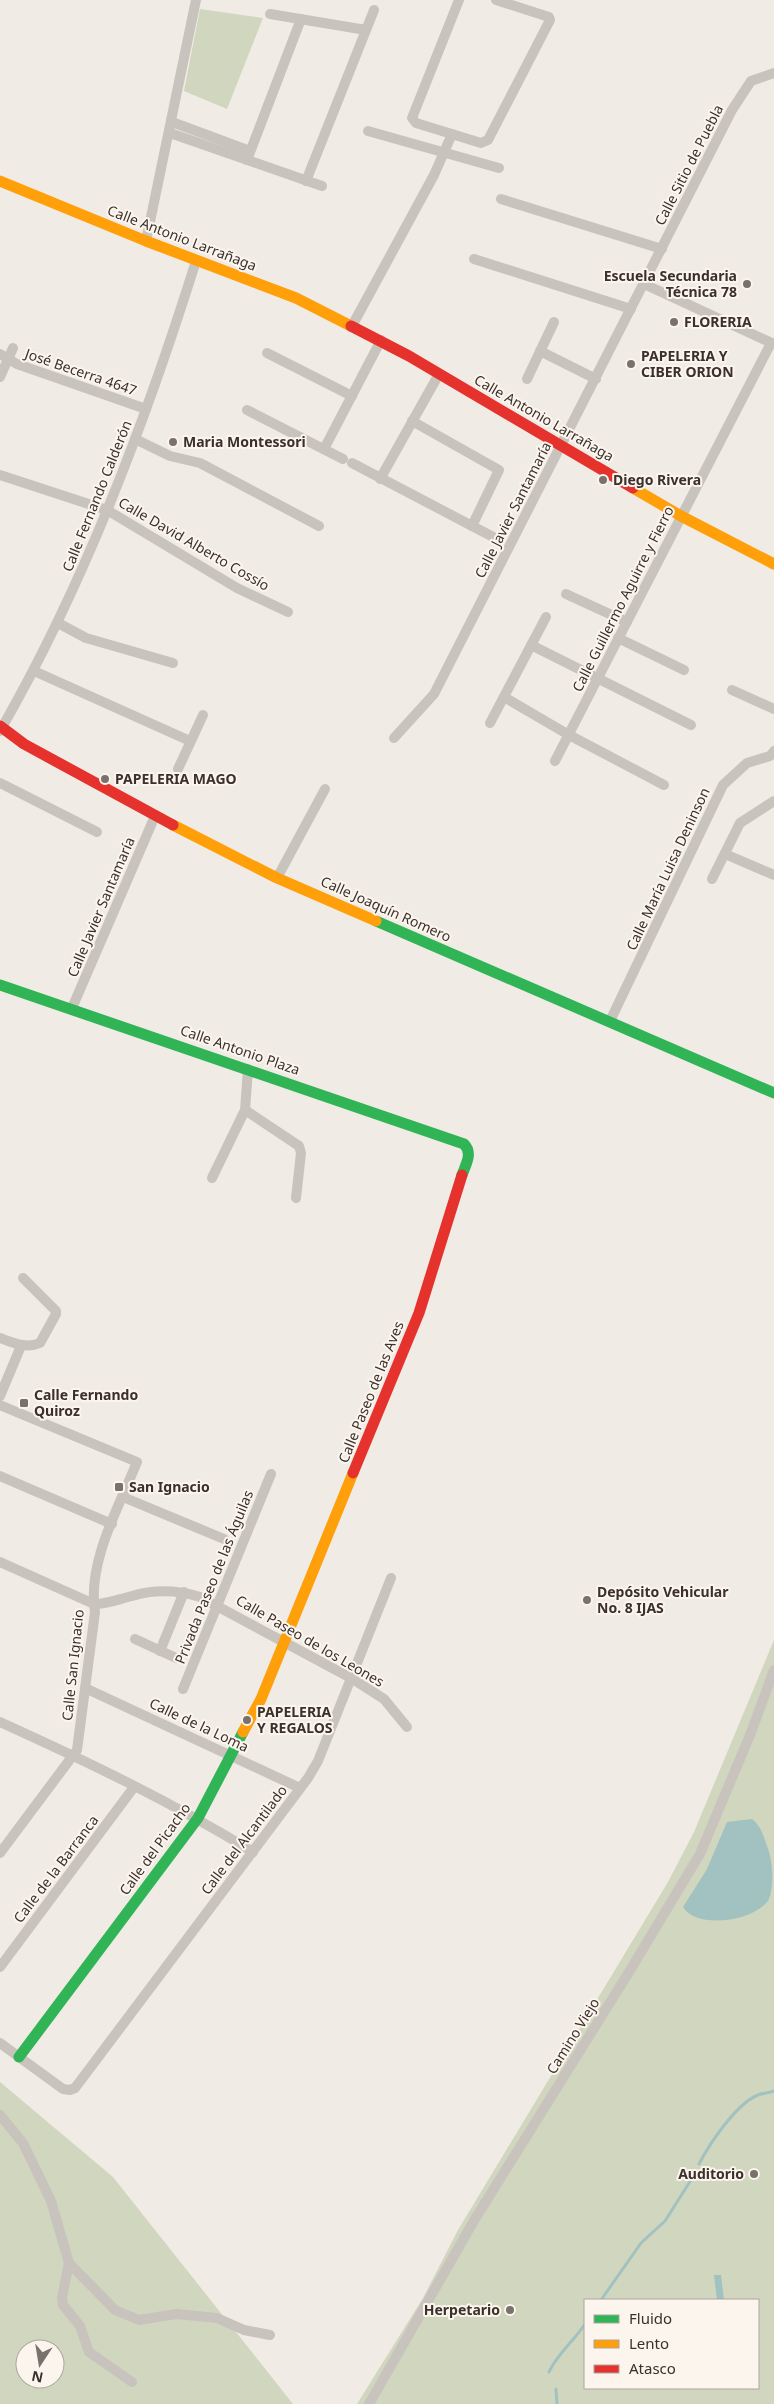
<svg xmlns="http://www.w3.org/2000/svg" width="774" height="2404" font-family="'Noto Sans',sans-serif">
<style>
.green{fill:#d1d6bf;fill-rule:evenodd}
.water{fill:#a1c2c1}
.lines{fill:none;stroke-linecap:round;stroke-linejoin:round}
.stream{stroke:#a1c2c1;stroke-width:3}
.street{stroke:#c9c3be;stroke-width:10}
.fast{stroke:#30b455;stroke-width:11}
.slow{stroke:#ff9f0a;stroke-width:11}
.jam{stroke:#e5322d;stroke-width:11}
.poi-dot{fill:#7a716c;stroke:#fbf5ee;stroke-width:2}
.labels{text-anchor:middle;stroke-width:4;stroke-linejoin:round;paint-order:stroke}
.street-label{font-size:14px;fill:#3b302b;stroke:#fbf5ee}
.poi-label{font-size:14px;font-weight:bold;fill:#3b302b;stroke:#fbf5ee;text-anchor:start}
</style>
<rect width="100%" height="100%" fill="#f0ebe5"/>
<g class="green">
<path d="M200,9L263,18L227,109L184,91Z"/>
<path d="M774,1640V2404H357L423,2298L458,2230L668,1882L694,1832ZM585,2300H758V2388H585Z"/>
<path d="M0,2082L113,2177L293,2404H0ZM25,2349H55V2379H25Z"/>
</g>
<g class="water">
<path d="M752,1819C762,1827 764,1838 768,1849C773,1863 774,1886 769,1899C757,1921 696,1930 683,1907L707,1869L727,1822Z"/>
<path d="M714,2275H721L724,2300H717Z"/>
</g>
<g class="lines">
<g class="stream">
<path d="M699,2164C710,2143 736,2104 758,2095C763,2093 769,2093 774,2091"/>
<path d="M601,2300L641,2243L665,2221L691,2180"/>
<path d="M549,2372C557,2354 574,2341 585,2324"/>
<path d="M556,2389L557,2404"/>
</g>
<g class="street">
<path d="M459,0L412,118L416,123L481,143L488,140L550,20L549,17L496,0"/>
<path d="M270,14L366,30"/>
<path d="M172,122L250,151"/>
<path d="M368,131L499,168"/>
<path d="M170,133L322,186"/>
<path d="M247,160L301,19"/>
<path d="M306,181L374,10"/>
<path d="M501,199L662,249"/>
<path d="M146,241L196,0"/>
<path d="M474,259L631,309"/>
<path d="M644,284L774,344"/>
<path d="M352,326L434,175L452,134"/>
<path d="M540,351L596,379"/>
<path d="M267,353L352,396"/>
<path d="M0,354L17,364L146,409"/>
<path d="M0,377L13,348"/>
<path d="M527,379L554,322"/>
<path d="M247,410L343,459"/>
<path d="M412,421L499,470L472,526"/>
<path d="M135,439L170,456L200,463L319,526"/>
<path d="M324,449L381,340"/>
<path d="M352,463L497,539"/>
<path d="M0,475L107,510L237,588L288,612"/>
<path d="M380,479L439,374"/>
<path d="M566,594L627,622"/>
<path d="M58,623L86,638L173,663"/>
<path d="M618,638L684,670"/>
<path d="M531,645L691,725"/>
<path d="M34,671L190,741"/>
<path d="M732,690L774,709"/>
<path d="M504,697L569,735L664,785"/>
<path d="M490,723L546,617"/>
<path d="M0,731C85,583 145,423 196,261"/>
<path d="M394,738L434,694L732,110L751,81L774,73"/>
<path d="M555,761L771,343"/>
<path d="M178,769L203,715"/>
<path d="M0,783L97,832"/>
<path d="M725,854L774,875"/>
<path d="M277,878L325,789"/>
<path d="M712,879L740,823L774,801"/>
<path d="M72,1008L155,816"/>
<path d="M610,1021L723,785L747,763L770,756L774,751"/>
<path d="M245,1110L299,1146L301,1153L296,1198"/>
<path d="M212,1178L245,1110L248,1069"/>
<path d="M0,1338C14,1343 26,1349 40,1343L56,1314V1311L23,1278"/>
<path d="M0,1396L21,1346"/>
<path d="M0,1405L137,1462C119,1507 87,1562 95,1612L77,1750L0,1853"/>
<path d="M0,1476L112,1524"/>
<path d="M123,1497L224,1539"/>
<path d="M0,1562L94,1604C108,1604 119,1599 132,1596C155,1589 177,1590 200,1597L351,1678L384,1699L407,1727"/>
<path d="M135,1639L176,1658"/>
<path d="M160,1651L184,1592"/>
<path d="M85,1688L300,1788"/>
<path d="M183,1689L271,1474"/>
<path d="M0,1722C86,1761 172,1802 253,1852"/>
<path d="M0,1967L134,1787"/>
<path d="M0,2043L63,2089L70,2090L75,2088L308,1778L318,1761L391,1578"/>
<path d="M0,2115L23,2143L51,2201L69,2263L62,2297L63,2305L80,2326L89,2352L132,2382"/>
<path d="M69,2263L115,2310L139,2320L176,2314L217,2318L244,2330L270,2335"/>
<path d="M369,2404L475,2219L626,1977L700,1854L750,1735L774,1670"/>
</g>
<g class="fast">
<path d="M376,921L774,1093"/>
<path d="M0,985L464,1144C473,1153 466,1164 462,1175"/>
<path d="M19,2057L198,1818L243,1732"/>
</g>
<g class="slow">
<path d="M0,181L146,241L296,298L351,326"/>
<path d="M633,488L681,516L774,564"/>
<path d="M173,825L277,878L376,921"/>
<path d="M243,1732L261,1699L353,1473"/>
</g>
<g class="jam">
<path d="M351,326L409,356L633,488"/>
<path d="M0,726L24,744L173,825"/>
<path d="M353,1473L419,1313L462,1175"/>
</g>
</g>
<g class="poi-dot">
<circle cx="747" cy="284" r="5"/>
<circle cx="674" cy="322" r="5"/>
<circle cx="631" cy="364" r="5"/>
<circle cx="173" cy="442" r="5"/>
<circle cx="603" cy="480" r="5"/>
<circle cx="105" cy="779" r="5"/>
<rect x="19" y="1398" width="10" height="10" rx="2.5"/>
<rect x="114" y="1482" width="10" height="10" rx="2.5"/>
<circle cx="587" cy="1600" r="5"/>
<circle cx="247" cy="1720" r="5"/>
<circle cx="754" cy="2174" r="5"/>
<circle cx="510" cy="2310" r="5"/>
</g>
<g class="labels">
<g class="street-label">
<text transform="translate(689 165) rotate(-63)" y="5">Calle Sitio de Puebla</text>
<text transform="translate(182 238) rotate(21)" y="5">Calle Antonio Larrañaga</text>
<text transform="translate(81 372) rotate(19)" y="5">José Becerra 4647</text>
<text transform="translate(544 418) rotate(30)" y="5">Calle Antonio Larrañaga</text>
<text transform="translate(97 496) rotate(-68)" y="5">Calle Fernando Calderón</text>
<text transform="translate(513 510) rotate(-63)" y="5">Calle Javier Santamaría</text>
<text transform="translate(194 544) rotate(30)" y="5">Calle David Alberto Cossío</text>
<text transform="translate(623 599) rotate(-63)" y="5">Calle Guillermo Aguirre y Fierro</text>
<text transform="translate(668 869) rotate(-65)" y="5">Calle María Luisa Deninson</text>
<text transform="translate(101 907) rotate(-67)" y="5">Calle Javier Santamaría</text>
<text transform="translate(386 909) rotate(24)" y="5">Calle Joaquín Romero</text>
<text transform="translate(240 1050) rotate(19)" y="5">Calle Antonio Plaza</text>
<text transform="translate(371 1392) rotate(-68)" y="5">Calle Paseo de las Aves</text>
<text transform="translate(214 1577) rotate(-68)" y="5">Privada Paseo de las Águilas</text>
<text transform="translate(310 1641) rotate(30)" y="5">Calle Paseo de los Leones</text>
<text transform="translate(73 1665) rotate(-84)" y="5">Calle San Ignacio</text>
<text transform="translate(199 1725) rotate(25)" y="5">Calle de la Loma</text>
<text transform="translate(244 1840) rotate(-53)" y="5">Calle del Alcantilado</text>
<text transform="translate(155 1849) rotate(-54)" y="5">Calle del Picacho</text>
<text transform="translate(56 1869) rotate(-53)" y="5">Calle de la Barranca</text>
<text transform="translate(573 2036) rotate(-58)" y="5">Camino Viejo</text>
</g>
<g class="poi-label">
<text x="737" y="281" text-anchor="end">Escuela Secundaria<tspan x="737" dy="16">Técnica 78</tspan></text>
<text x="684" y="327">FLORERIA</text>
<text x="641" y="361">PAPELERIA Y<tspan x="641" dy="16">CIBER ORION</tspan></text>
<text x="183" y="447">Maria Montessori</text>
<text x="613" y="485">Diego Rivera</text>
<text x="115" y="784">PAPELERIA MAGO</text>
<text x="34" y="1400">Calle Fernando<tspan x="34" dy="16">Quiroz</tspan></text>
<text x="129" y="1492">San Ignacio</text>
<text x="597" y="1597">Depósito Vehicular<tspan x="597" dy="16">No. 8 IJAS</tspan></text>
<text x="257" y="1717">PAPELERIA<tspan x="257" dy="16">Y REGALOS</tspan></text>
<text x="744" y="2179" text-anchor="end">Auditorio</text>
<text x="500" y="2315" text-anchor="end">Herpetario</text>
</g>
</g>
<rect x="584" y="2299" width="175" height="90" fill="#fbf5ee" stroke="#aea6a0"/>
<rect x="594" y="2315" width="25" height="8" fill="#30b455" stroke="#aea6a0"/>
<text x="629" y="2324" font-size="15" fill="#3b302b">Fluido</text>
<rect x="594" y="2340" width="25" height="8" fill="#ff9f0a" stroke="#aea6a0"/>
<text x="629" y="2349" font-size="15" fill="#3b302b">Lento</text>
<rect x="594" y="2365" width="25" height="8" fill="#e5322d" stroke="#aea6a0"/>
<text x="629" y="2374" font-size="15" fill="#3b302b">Atasco</text>
<g transform="translate(40 2364) rotate(192)"><circle r="24" fill="#fbf5ee" stroke="#aea6a0"/>
<path d="M0-4L9 19L0 12L-9 19Z" fill="#7a716c"/>
<text y="-8" font-size="14" font-weight="bold" text-anchor="middle" fill="#3b302b">N</text>
</g>
</svg>
